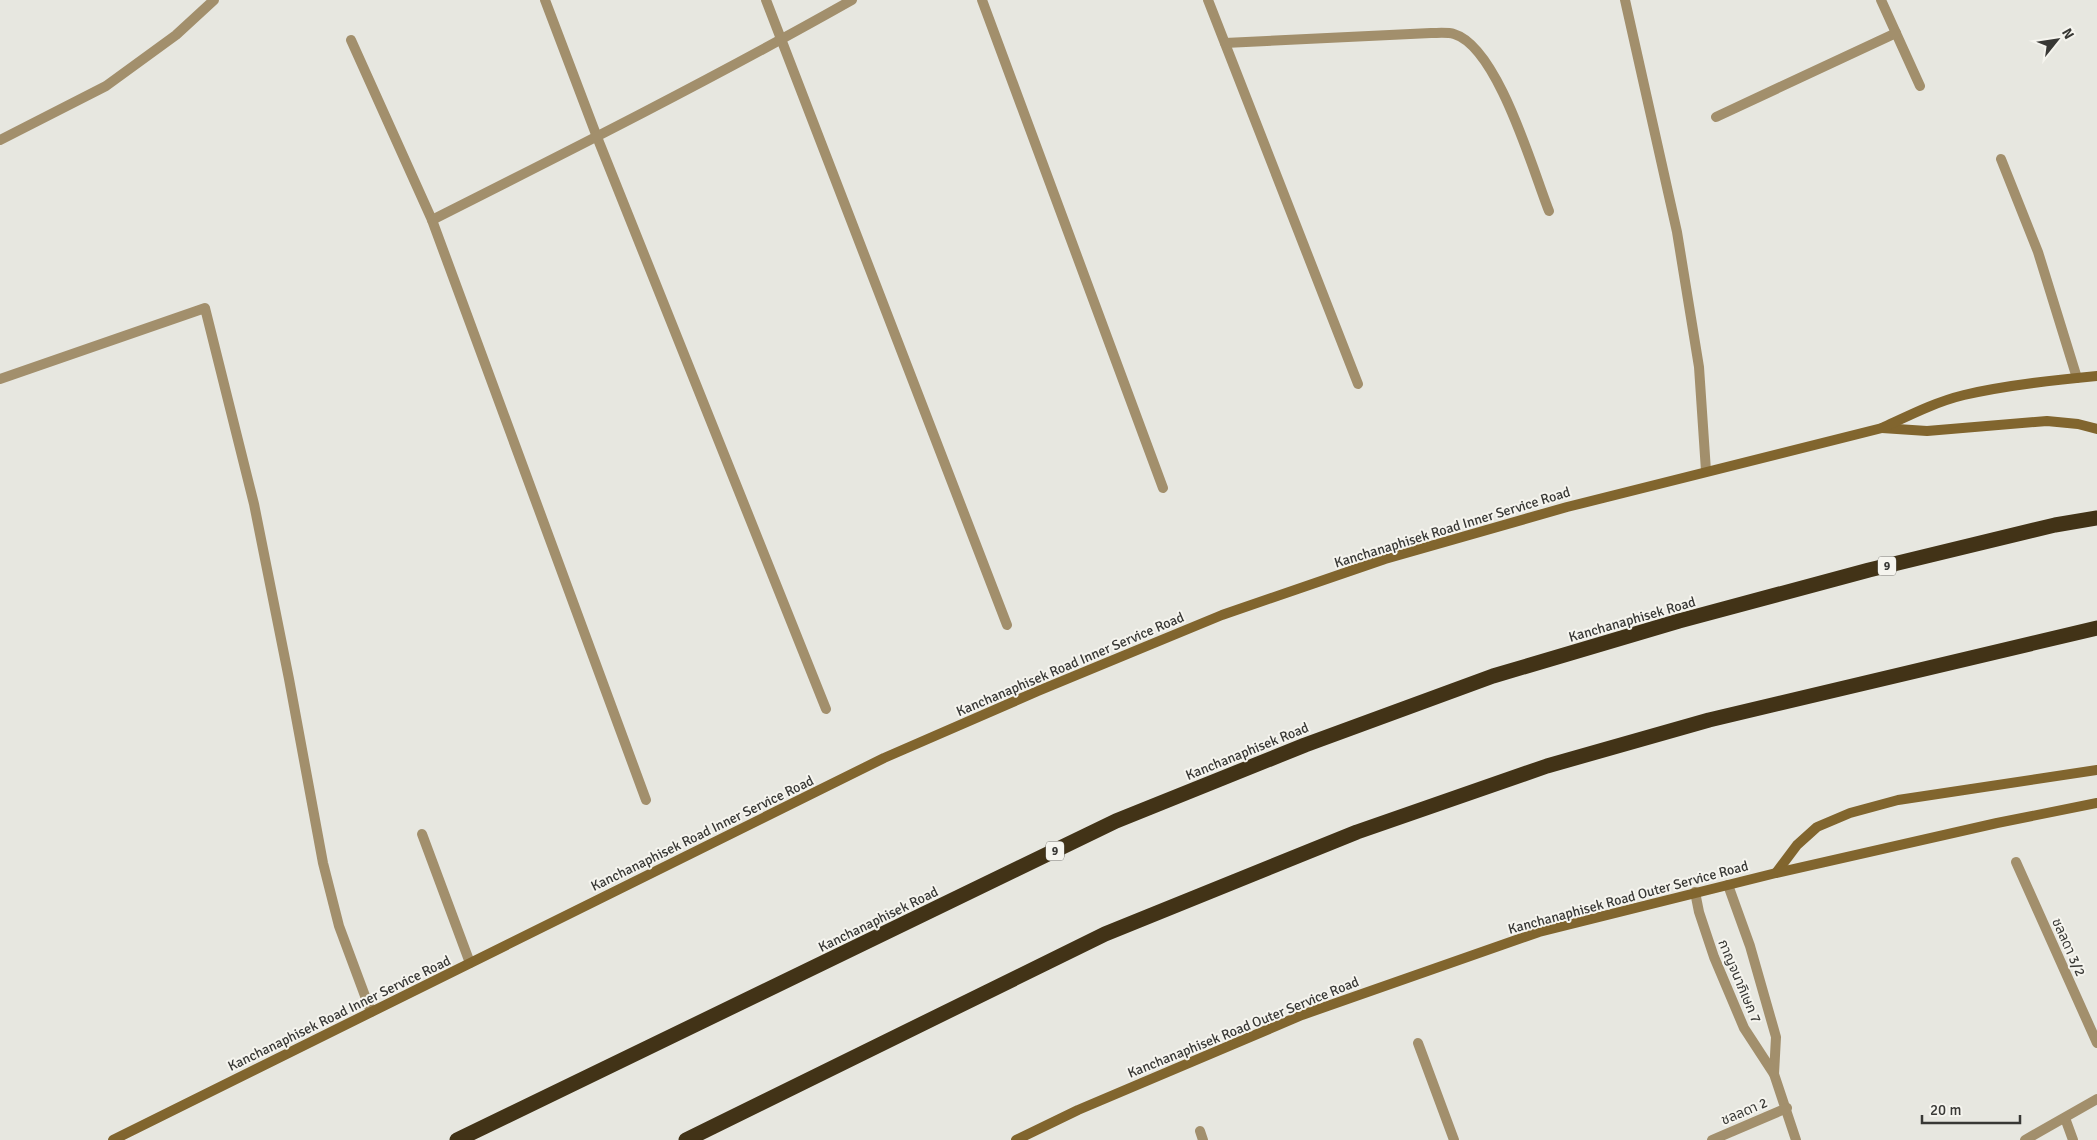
<svg xmlns="http://www.w3.org/2000/svg" width="2097" height="1140" font-family="Signika,'Noto Sans Thai',sans-serif">
<style>
.lines{fill:none;stroke-linecap:round;stroke-linejoin:round}
.lane{stroke:#a28f6c;stroke-width:10}
.street{stroke:#a28f6c;stroke-width:10}
.secondary{stroke:#81652e;stroke-width:10}
.highway{stroke:#423317;stroke-width:15}
.labels{text-anchor:middle;stroke-width:4;stroke-linejoin:round;paint-order:stroke}
.shield{fill:#f5f4ee;stroke:#71706c;stroke-width:1}
.shield-label{font-size:12px;font-weight:bold;fill:#383835}
.street-label{font-size:14px;fill:#383835;stroke:#f5f4ee}
</style>
<rect width="100%" height="100%" fill="#e7e7e0"/>
<g class="lines">
<path class="lane" d="M2001,159L2038,252L2077,378"/>
<g class="street">
<path d="M545,0L597,137L826,709"/>
<path d="M766,0L1007,625"/>
<path d="M982,0L1163,488"/>
<path d="M1208,0L1358,384"/>
<path d="M1625,0L1677,232L1699,367L1706,471"/>
<path d="M1881,0L1920,86"/>
<path d="M351,40L432,220L646,800"/>
<path d="M1225,43L1431,33C1438,33 1448,32 1454,34C1498,47 1533,171 1549,211"/>
<path d="M1716,117L1896,33"/>
<path d="M0,140L106,86L176,35L214,0"/>
<path d="M432,220C573,149 714,78 852,0"/>
<path d="M0,379L205,308L254,504L289,679L323,863L339,926L371,1012"/>
<path d="M422,834L470,963"/>
<path d="M2016,862L2097,1043"/>
<path d="M1728,885L1750,946L1776,1037L1774,1074"/>
<path d="M1695,892L1699,912L1714,957L1744,1028L1774,1074L1796,1140"/>
<path d="M1418,1043L1454,1140"/>
<path d="M2065,1118L2073,1140"/>
<path d="M1200,1131L1203,1140"/>
<path d="M1712,1140L1787,1108"/>
<path d="M2025,1140L2097,1099"/>
</g>
<g class="secondary">
<path d="M1882,428L1927,431L2047,421L2078,424L2097,429"/>
<path d="M1776,873L1797,845L1817,827L1850,813L1898,800L2097,770"/>
<path d="M113,1140L884,758L1038,691L1222,615L1385,559L1567,507L1882,428C1908,416 1935,402 1964,395C2007,385 2053,380 2097,376"/>
<path d="M1016,1140L1078,1110L1302,1015L1539,932L1776,873L1997,823L2097,803"/>
</g>
<g class="highway">
<path d="M457,1140L1116,821L1305,745L1493,676L1679,621L1869,570L2055,525L2097,518"/>
<path d="M686,1140L1105,934L1357,832L1547,766L1709,720L2097,628"/>
</g>
</g>
<g class="labels">
<g class="shield">
<rect x="1878" y="556.5" width="18" height="19" rx="4"/>
<rect x="1046" y="841.5" width="18" height="19" rx="4"/>
</g>
<g class="shield-label">
<text x="1887" y="570">9</text>
<text x="1055" y="855">9</text>
</g>
<g class="street-label">
<text transform="translate(1452 527) rotate(-17)" y="5">Kanchanaphisek Road Inner Service Road</text>
<text transform="translate(1632 619) rotate(-16)" y="5">Kanchanaphisek Road</text>
<text transform="translate(1070 664) rotate(-23)" y="5">Kanchanaphisek Road Inner Service Road</text>
<text transform="translate(1247 751) rotate(-22)" y="5">Kanchanaphisek Road</text>
<text transform="translate(702 833) rotate(-26)" y="5">Kanchanaphisek Road Inner Service Road</text>
<text transform="translate(1628 897) rotate(-15)" y="5">Kanchanaphisek Road Outer Service Road</text>
<text transform="translate(878 919) rotate(-26)" y="5">Kanchanaphisek Road</text>
<text transform="translate(2069 947) rotate(66)" y="5">ชลลดา 3/2</text>
<text transform="translate(1740 981) rotate(67)" y="5">กาญจนาภิเษก 7</text>
<text transform="translate(339 1013) rotate(-26)" y="5">Kanchanaphisek Road Inner Service Road</text>
<text transform="translate(1243 1027) rotate(-22)" y="5">Kanchanaphisek Road Outer Service Road</text>
<text transform="translate(1744 1111) rotate(-23)" y="5">ชลลดา 2</text>
</g>
</g>
<g transform="translate(2057 40) rotate(60)" stroke="#f5f4ee" stroke-width="4" paint-order="stroke">
<path d="M0-4L9 19L0 12L-9 19Z" fill="#383835"/>
<text y="-8" font-size="14" font-weight="bold" text-anchor="middle" fill="#383835">N</text>
</g>
<path d="M1922 1115v8h98v-8" fill="none" stroke="#383835" stroke-width="2.5"/>
<text x="1930" y="1115" font-size="15" fill="#383835" stroke="#f5f4ee" stroke-width="4" paint-order="stroke">20 m</text>
</svg>
